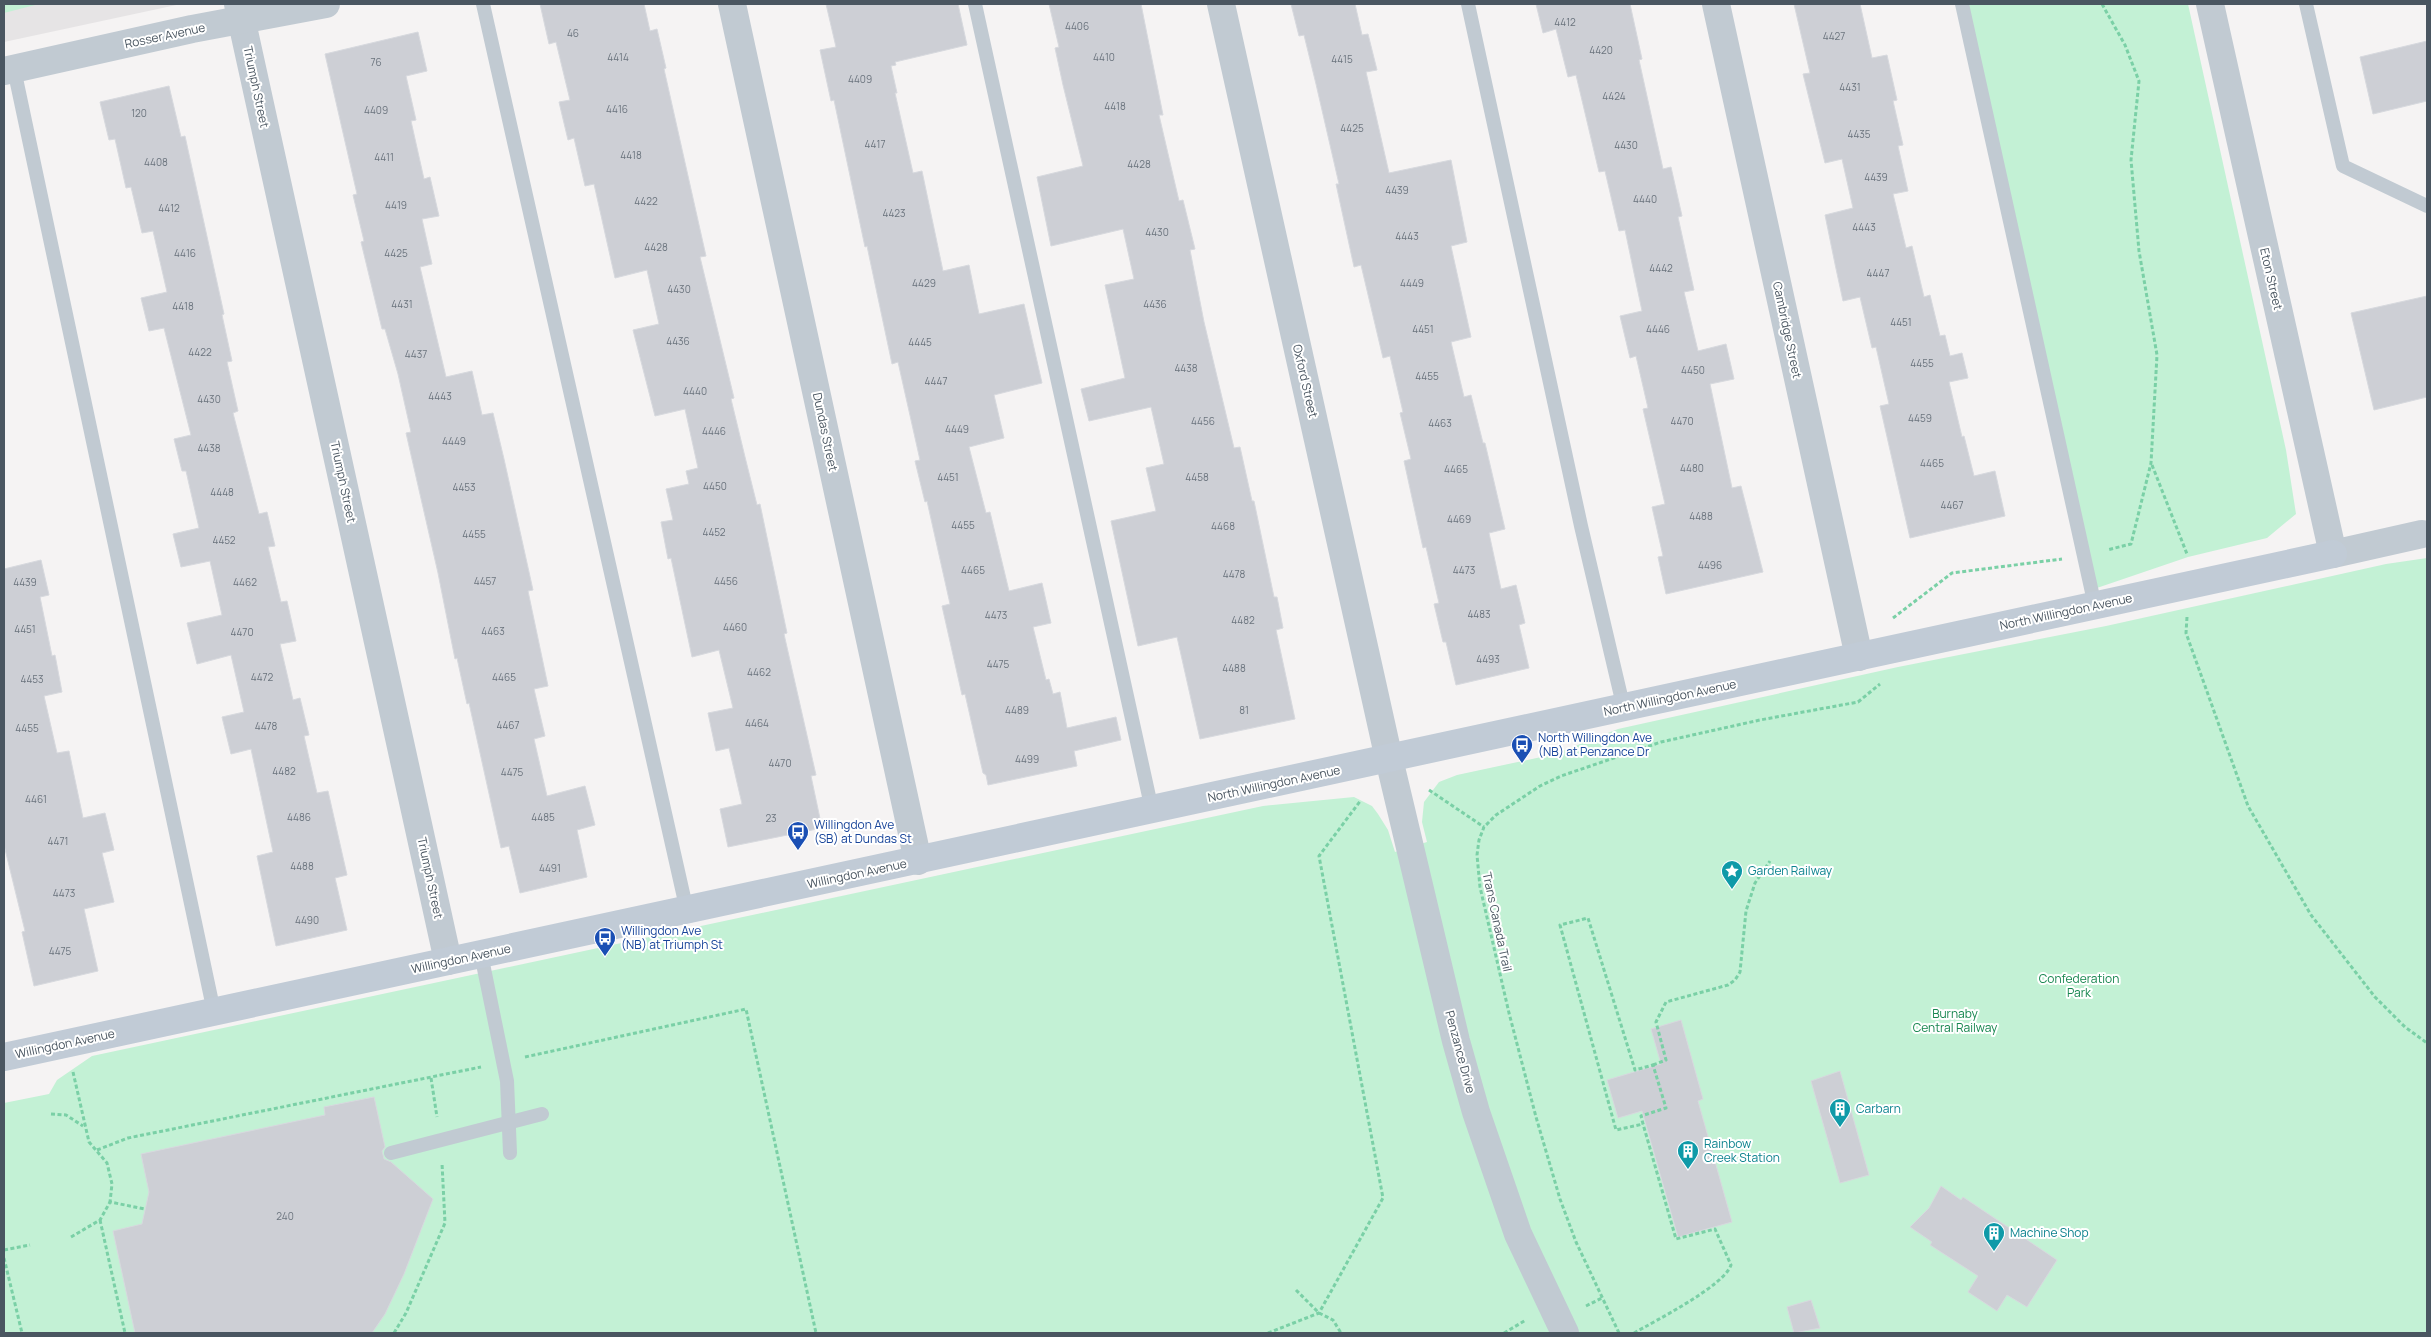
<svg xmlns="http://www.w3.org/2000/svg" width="2431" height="1337" font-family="Manrope,sans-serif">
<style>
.education{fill:#e6e4e5}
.green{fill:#c3f1d5}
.building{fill:#cdcfd5;stroke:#d7d9de}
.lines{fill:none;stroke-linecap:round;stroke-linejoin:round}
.path{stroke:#7ad0a6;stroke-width:3;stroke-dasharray:4 2.5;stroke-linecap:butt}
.lane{stroke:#c1cad2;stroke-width:14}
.street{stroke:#c1cad2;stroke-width:28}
.secondary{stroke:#c1cbd6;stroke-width:28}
.labels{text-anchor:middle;stroke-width:4;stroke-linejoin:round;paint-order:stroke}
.number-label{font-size:10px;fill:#6b747e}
.street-label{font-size:12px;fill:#4a5661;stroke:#fff}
.transit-label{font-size:12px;fill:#164399;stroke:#fff;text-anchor:start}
.culture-label{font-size:12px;fill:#0d838f;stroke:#fff;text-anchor:start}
.park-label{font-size:12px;fill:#17864f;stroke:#fff}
</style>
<rect width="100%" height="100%" fill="#f5f3f3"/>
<path class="education" d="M4,4H181L4,42Z"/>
<g class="green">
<path d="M4,4H39L4,13Z"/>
<path d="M1962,4H2188L2286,450L2296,514L2267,538L2188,557L2091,590Z"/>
<path d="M2427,558V1333H4V1103L49,1094L57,1080L92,1056L1263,806L1354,797L1372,806L1378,814L1388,830L1395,852L1427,842L1422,822L1424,802L1439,782L1457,775L1555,754L1618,729L1898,667L2106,626L2386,564Z"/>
</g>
<g class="building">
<path d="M540,4H644L650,31L657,29L666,68L664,69L706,256L700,257L734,398L731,399L745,457L757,505L760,504L787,633L784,634L816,775L811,776L822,828L728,847L720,809L742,804L729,748L716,751L708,713L733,708L719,650L692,657L671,558L668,559L661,522L673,520L666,489L689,484L686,471L698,468L685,409L655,416L633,330L659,324L647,270L615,278L594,184L585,186L574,138L568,140L559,102L570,100L556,42L549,44Z"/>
<path d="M826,4H958L967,45L895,62L896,65L891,66L897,93H895L913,173L922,171L943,271L969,265L979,314L1024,304L1042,383L994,395L1004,438L969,447L986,513L990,512L1009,591L1042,583L1051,623L1033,627L1046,680L1049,679L1053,694L1060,692L1067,728L1116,717L1121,740L1074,751L1077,766L988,785L986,775L983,773L965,694L962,695L942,606L950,604L927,501L925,502L915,461L920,460L898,362L892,364L867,246L865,247L834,100L831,101L820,50L836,47Z"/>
<path d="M1049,4H1141L1163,115H1159L1179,201L1183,200L1195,249L1190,250L1204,322L1234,448L1240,447L1252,501H1254L1274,597H1277L1283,628L1276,630L1295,719L1200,739L1177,637L1138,646L1111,521L1156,511L1146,468L1164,464L1151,407L1089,421L1081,389L1125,378L1105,285L1134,279L1123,229L1051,246L1037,177L1083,166L1063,85L1055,48L1059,47Z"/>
<path d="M1291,4H1355L1362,35L1368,34L1377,70L1366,72L1389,173L1451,160L1467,242L1451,246L1471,337L1451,342L1464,397L1471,395L1483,443H1485L1505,529L1489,533L1501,589L1516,585L1525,623L1519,625L1529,668L1456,685L1446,642H1443L1434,604L1439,603L1426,547L1423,548L1404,461L1411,459L1400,413L1403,412L1390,356L1383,358L1361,265L1354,267L1336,184H1339L1316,84L1304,35L1299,36Z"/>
<path d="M1536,4H1630L1642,59L1639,60L1663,169L1671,167L1682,216L1678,217L1694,290L1684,292L1698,351L1726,344L1734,379L1710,384L1732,488L1741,486L1763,572L1666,594L1658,557L1663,556L1652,507L1665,504L1643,409L1648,408L1636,356L1630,358L1620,316L1642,311L1625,230L1619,231L1605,171L1599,172L1576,75L1568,77L1556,29L1543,33Z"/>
<path d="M1794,4H1860L1872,58L1887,55L1897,100L1893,101L1903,145L1898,146L1908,191L1893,194L1906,248L1912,246L1924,297L1930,295L1940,336L1945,335L1950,356L1962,353L1968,378L1949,382L1962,437L1964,436L1974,476L1995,471L2005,516L1910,538L1880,406L1889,404L1876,347L1872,348L1860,297L1843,301L1835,264L1825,215L1853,208L1842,159L1825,163L1803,74L1810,73Z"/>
<path d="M418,32L427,71L406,76L416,120L411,121L424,179L430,177L439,216L422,219L432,264L420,267L446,377L472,371L482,415L493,413L504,459L533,590L528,591L548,686L534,689L545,736L534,739L547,796L585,786L595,825L577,830L587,877L520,893L509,846L501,848L469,703L467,704L457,658L455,659L438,573L406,433L411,432L398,374L385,329H382L361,242L364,241L353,195L357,194L325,54Z"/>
<path d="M2427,41V101L2373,114L2360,57Z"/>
<path d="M169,86L181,137L185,136L224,314L222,315L232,361L227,362L238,411L233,413L259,514L267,512L275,546L268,547L281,602L287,601L296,641L280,644L293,700L300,698L309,735L304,736L317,793L328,791L347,875L335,878L347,930L276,946L257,856L273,852L251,749L231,754L222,717L244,712L231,655L197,664L187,623L222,615L210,561L181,567L173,534L199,528L186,471H182L174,439L191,435L164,328L149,331L141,298L167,292L153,231L142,233L131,187L126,188L115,139L109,140L100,102Z"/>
<path d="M2427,296V397L2374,410L2351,313Z"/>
<path d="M41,560L49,595L40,597L52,656L55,655L62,692L44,696L57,753L69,751L83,818L105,813L114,850L102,853L114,902L84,909L98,971L34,986L22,932L25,931L4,845V569Z"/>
<path d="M1681,1020L1703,1099L1698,1101L1732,1222L1678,1237L1642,1111L1618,1118L1607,1080L1661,1064L1651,1029Z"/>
<path d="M1840,1071L1869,1175L1840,1183L1811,1081Z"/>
<path d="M374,1097L385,1147L382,1151L384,1159L391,1162L433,1199L404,1274L385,1314L372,1333H135L113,1231L142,1224L149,1192L141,1154L325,1115L324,1107Z"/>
<path d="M1941,1186L1961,1200L1963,1197L2057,1260L2027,1307L2007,1295L1997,1311L1968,1292L1978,1276L1930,1245L1932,1242L1910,1227L1929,1208Z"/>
<path d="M1811,1300L1820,1328L1794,1333L1787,1307Z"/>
</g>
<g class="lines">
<g class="path">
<path d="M2102,4L2125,45L2139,81L2131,160L2139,251L2157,355L2151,463L2131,544L2107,550"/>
<path d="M2152,465L2187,554"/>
<path d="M2187,617L2186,633L2248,806L2311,915L2375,997L2405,1027L2427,1043"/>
<path d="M1893,618L1952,573L2062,559"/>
<path d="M1429,790L1484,827"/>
<path d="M525,1057L746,1009L816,1333"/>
<path d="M1653,1065L1666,1060L1656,1022L1666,1002L1728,985L1735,980L1740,972L1746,911L1755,883L1770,861"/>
<path d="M73,1072L89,1142L107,1163L112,1184L110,1202"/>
<path d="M431,1078L437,1117"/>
<path d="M51,1114L66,1115L83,1126"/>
<path d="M97,1150L128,1138L481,1067"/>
<path d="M100,1220L125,1333"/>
<path d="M71,1237L100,1220L110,1202L145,1209"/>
<path d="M4,1250L30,1245"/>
<path d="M4,1258L22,1333"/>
<path d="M1296,1290L1319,1313L1333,1320L1341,1333"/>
<path d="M1586,1306L1602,1298"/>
<path d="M394,1333L406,1313L445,1223L442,1163"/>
<path d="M1268,1333L1319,1313L1383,1198L1319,856L1361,800"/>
<path d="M1504,1333L1526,1320"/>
<path d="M1619,1333L1576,1242L1560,1199L1536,1117L1509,1013L1480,887L1477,855L1479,840L1484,827L1496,815L1540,786L1561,776L1661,742L1760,720L1858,702L1880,684"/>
<path d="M1634,1333C1655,1321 1724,1286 1731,1265L1715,1229L1676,1239L1643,1124L1641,1116L1666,1108L1653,1065L1635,1070L1588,918L1560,925L1616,1130L1643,1124"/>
</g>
<g class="lane">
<path d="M483,4L687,911"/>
<path d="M975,4L1152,810"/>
<path d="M1468,4L1581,526L1624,709"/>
<path d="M1962,4L2095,606"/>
<path d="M2306,4L2343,166L2427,206"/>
<path d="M14,69L214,1012"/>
<path d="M481,954L507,1081L510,1153"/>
<path d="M391,1153L542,1114"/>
</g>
<g class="street">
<path d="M238,4L448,961"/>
<path d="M732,4L918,861"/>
<path d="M1221,4L1389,759L1456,1041L1476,1112L1518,1234L1565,1333"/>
<path d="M1716,4L1859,657"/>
<path d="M2210,4L2333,554L2422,534"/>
<path d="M4,71L192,29L326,4"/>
</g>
<path class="secondary" d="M4,1057L2333,554"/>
</g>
<defs>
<g id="bus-pin" transform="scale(1.125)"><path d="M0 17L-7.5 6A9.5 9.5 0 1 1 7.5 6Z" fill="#1a4fb4" stroke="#fff"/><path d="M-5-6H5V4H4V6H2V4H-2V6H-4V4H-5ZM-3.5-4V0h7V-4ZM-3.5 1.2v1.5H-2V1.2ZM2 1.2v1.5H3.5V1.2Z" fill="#fff"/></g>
<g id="sight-pin" transform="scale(1.125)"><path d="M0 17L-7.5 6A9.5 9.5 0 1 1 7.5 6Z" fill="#0f9aa8" stroke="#fff"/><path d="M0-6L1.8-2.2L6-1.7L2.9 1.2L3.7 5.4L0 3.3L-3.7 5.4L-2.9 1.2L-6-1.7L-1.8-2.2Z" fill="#fff"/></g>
<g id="building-pin" transform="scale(1.125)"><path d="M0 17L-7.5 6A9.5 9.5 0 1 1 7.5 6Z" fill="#0f9aa8" stroke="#fff"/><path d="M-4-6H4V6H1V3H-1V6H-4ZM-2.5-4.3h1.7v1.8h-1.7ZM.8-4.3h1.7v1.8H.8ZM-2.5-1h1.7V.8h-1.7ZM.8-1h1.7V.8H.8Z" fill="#fff"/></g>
</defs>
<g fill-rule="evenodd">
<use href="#bus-pin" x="1522" y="745"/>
<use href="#bus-pin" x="798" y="832"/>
<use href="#sight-pin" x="1732" y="871"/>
<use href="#bus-pin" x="605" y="938"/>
<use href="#building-pin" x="1840" y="1109"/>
<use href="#building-pin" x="1688" y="1151"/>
<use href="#building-pin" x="1994" y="1233"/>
</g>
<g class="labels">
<g class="number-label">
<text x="1565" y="26">4412</text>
<text x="1077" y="30">4406</text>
<text x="573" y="37">46</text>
<text x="1834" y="40">4427</text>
<text x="1601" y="54">4420</text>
<text x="618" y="61">4414</text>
<text x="1104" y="61">4410</text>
<text x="1342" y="63">4415</text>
<text x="376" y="66">76</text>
<text x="860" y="83">4409</text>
<text x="1850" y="91">4431</text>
<text x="1614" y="100">4424</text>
<text x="1115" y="110">4418</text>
<text x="617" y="113">4416</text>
<text x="376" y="114">4409</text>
<text x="139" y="117">120</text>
<text x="1352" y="132">4425</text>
<text x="1859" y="138">4435</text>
<text x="875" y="148">4417</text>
<text x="1626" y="149">4430</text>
<text x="631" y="159">4418</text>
<text x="384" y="161">4411</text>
<text x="156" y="166">4408</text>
<text x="1139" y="168">4428</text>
<text x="1876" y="181">4439</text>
<text x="1397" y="194">4439</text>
<text x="1645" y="203">4440</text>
<text x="646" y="205">4422</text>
<text x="396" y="209">4419</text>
<text x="169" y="212">4412</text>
<text x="894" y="217">4423</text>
<text x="1864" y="231">4443</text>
<text x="1157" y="236">4430</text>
<text x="1407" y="240">4443</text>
<text x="656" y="251">4428</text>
<text x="185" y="257">4416</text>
<text x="396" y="257">4425</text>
<text x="1661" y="272">4442</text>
<text x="1878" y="277">4447</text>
<text x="924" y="287">4429</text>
<text x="1412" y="287">4449</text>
<text x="679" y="293">4430</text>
<text x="402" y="308">4431</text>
<text x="1155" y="308">4436</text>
<text x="183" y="310">4418</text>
<text x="1901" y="326">4451</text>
<text x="1423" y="333">4451</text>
<text x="1658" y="333">4446</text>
<text x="678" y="345">4436</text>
<text x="920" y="346">4445</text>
<text x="200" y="356">4422</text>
<text x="416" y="358">4437</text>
<text x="1922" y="367">4455</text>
<text x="1186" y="372">4438</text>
<text x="1693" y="374">4450</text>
<text x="1427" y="380">4455</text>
<text x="936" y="385">4447</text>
<text x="695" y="395">4440</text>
<text x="440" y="400">4443</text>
<text x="209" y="403">4430</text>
<text x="1920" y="422">4459</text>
<text x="1203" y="425">4456</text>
<text x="1682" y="425">4470</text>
<text x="1440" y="427">4463</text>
<text x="957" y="433">4449</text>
<text x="714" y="435">4446</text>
<text x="454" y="445">4449</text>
<text x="209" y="452">4438</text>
<text x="1932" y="467">4465</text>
<text x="1692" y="472">4480</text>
<text x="1456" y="473">4465</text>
<text x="948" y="481">4451</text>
<text x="1197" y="481">4458</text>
<text x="715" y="490">4450</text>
<text x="464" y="491">4453</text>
<text x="222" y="496">4448</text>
<text x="1952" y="509">4467</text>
<text x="1701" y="520">4488</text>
<text x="1459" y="523">4469</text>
<text x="963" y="529">4455</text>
<text x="1223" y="530">4468</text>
<text x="714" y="536">4452</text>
<text x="474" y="538">4455</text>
<text x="224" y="544">4452</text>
<text x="1710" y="569">4496</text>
<text x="973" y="574">4465</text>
<text x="1464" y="574">4473</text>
<text x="1234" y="578">4478</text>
<text x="485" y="585">4457</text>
<text x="726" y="585">4456</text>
<text x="25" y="586">4439</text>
<text x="245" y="586">4462</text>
<text x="1479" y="618">4483</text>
<text x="996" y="619">4473</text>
<text x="1243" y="624">4482</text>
<text x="735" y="631">4460</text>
<text x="25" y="633">4451</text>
<text x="493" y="635">4463</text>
<text x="242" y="636">4470</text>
<text x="1488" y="663">4493</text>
<text x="998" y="668">4475</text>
<text x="1234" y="672">4488</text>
<text x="759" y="676">4462</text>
<text x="262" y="681">4472</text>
<text x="504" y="681">4465</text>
<text x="32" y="683">4453</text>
<text x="1017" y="714">4489</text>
<text x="1244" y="714">81</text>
<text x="757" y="727">4464</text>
<text x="508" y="729">4467</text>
<text x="266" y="730">4478</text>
<text x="27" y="732">4455</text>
<text x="1027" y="763">4499</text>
<text x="780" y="767">4470</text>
<text x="284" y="775">4482</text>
<text x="512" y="776">4475</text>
<text x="36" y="803">4461</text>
<text x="299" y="821">4486</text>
<text x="543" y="821">4485</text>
<text x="771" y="822">23</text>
<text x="58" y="845">4471</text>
<text x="302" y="870">4488</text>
<text x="550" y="872">4491</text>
<text x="64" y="897">4473</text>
<text x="307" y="924">4490</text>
<text x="60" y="955">4475</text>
<text x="285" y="1220">240</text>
</g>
<g class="street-label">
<text transform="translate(165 36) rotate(-12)" y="4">Rosser Avenue</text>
<text transform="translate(256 87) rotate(78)" y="4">Triumph Street</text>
<text transform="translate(2271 279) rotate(77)" y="4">Eton Street</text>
<text transform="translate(1787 330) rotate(78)" y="4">Cambridge Street</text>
<text transform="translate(1305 381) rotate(77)" y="4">Oxford Street</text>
<text transform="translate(825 432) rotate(78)" y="4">Dundas Street</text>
<text transform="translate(343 482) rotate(78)" y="4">Triumph Street</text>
<text transform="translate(2066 612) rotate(-12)" y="4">North Willingdon Avenue</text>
<text transform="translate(1670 698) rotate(-12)" y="4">North Willingdon Avenue</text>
<text transform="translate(1274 784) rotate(-12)" y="4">North Willingdon Avenue</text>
<text transform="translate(857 874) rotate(-12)" y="4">Willingdon Avenue</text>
<text transform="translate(430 878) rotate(78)" y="4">Triumph Street</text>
<text transform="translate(1497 922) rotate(78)" y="4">Trans Canada Trail</text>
<text transform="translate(461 959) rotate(-12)" y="4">Willingdon Avenue</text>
<text transform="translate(65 1044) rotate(-12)" y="4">Willingdon Avenue</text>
<text transform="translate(1460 1052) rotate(75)" y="4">Penzance Drive</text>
</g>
<g class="transit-label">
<text x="1538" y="742">North Willingdon Ave<tspan x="1538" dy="14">(NB) at Penzance Dr</tspan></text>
<text x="814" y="829">Willingdon Ave<tspan x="814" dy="14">(SB) at Dundas St</tspan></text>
<text x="621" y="935">Willingdon Ave<tspan x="621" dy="14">(NB) at Triumph St</tspan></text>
</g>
<g class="culture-label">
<text x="1748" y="875">Garden Railway</text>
<text x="1856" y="1113">Carbarn</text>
<text x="1704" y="1148">Rainbow<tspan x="1704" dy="14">Creek Station</tspan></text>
<text x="2010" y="1237">Machine Shop</text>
</g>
<g class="park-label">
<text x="2079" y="983">Confederation<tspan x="2079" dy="14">Park</tspan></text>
<text x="1955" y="1018">Burnaby<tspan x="1955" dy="14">Central Railway</tspan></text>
</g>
</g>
<rect width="2431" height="1337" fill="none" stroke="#4a5661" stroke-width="10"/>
</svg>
